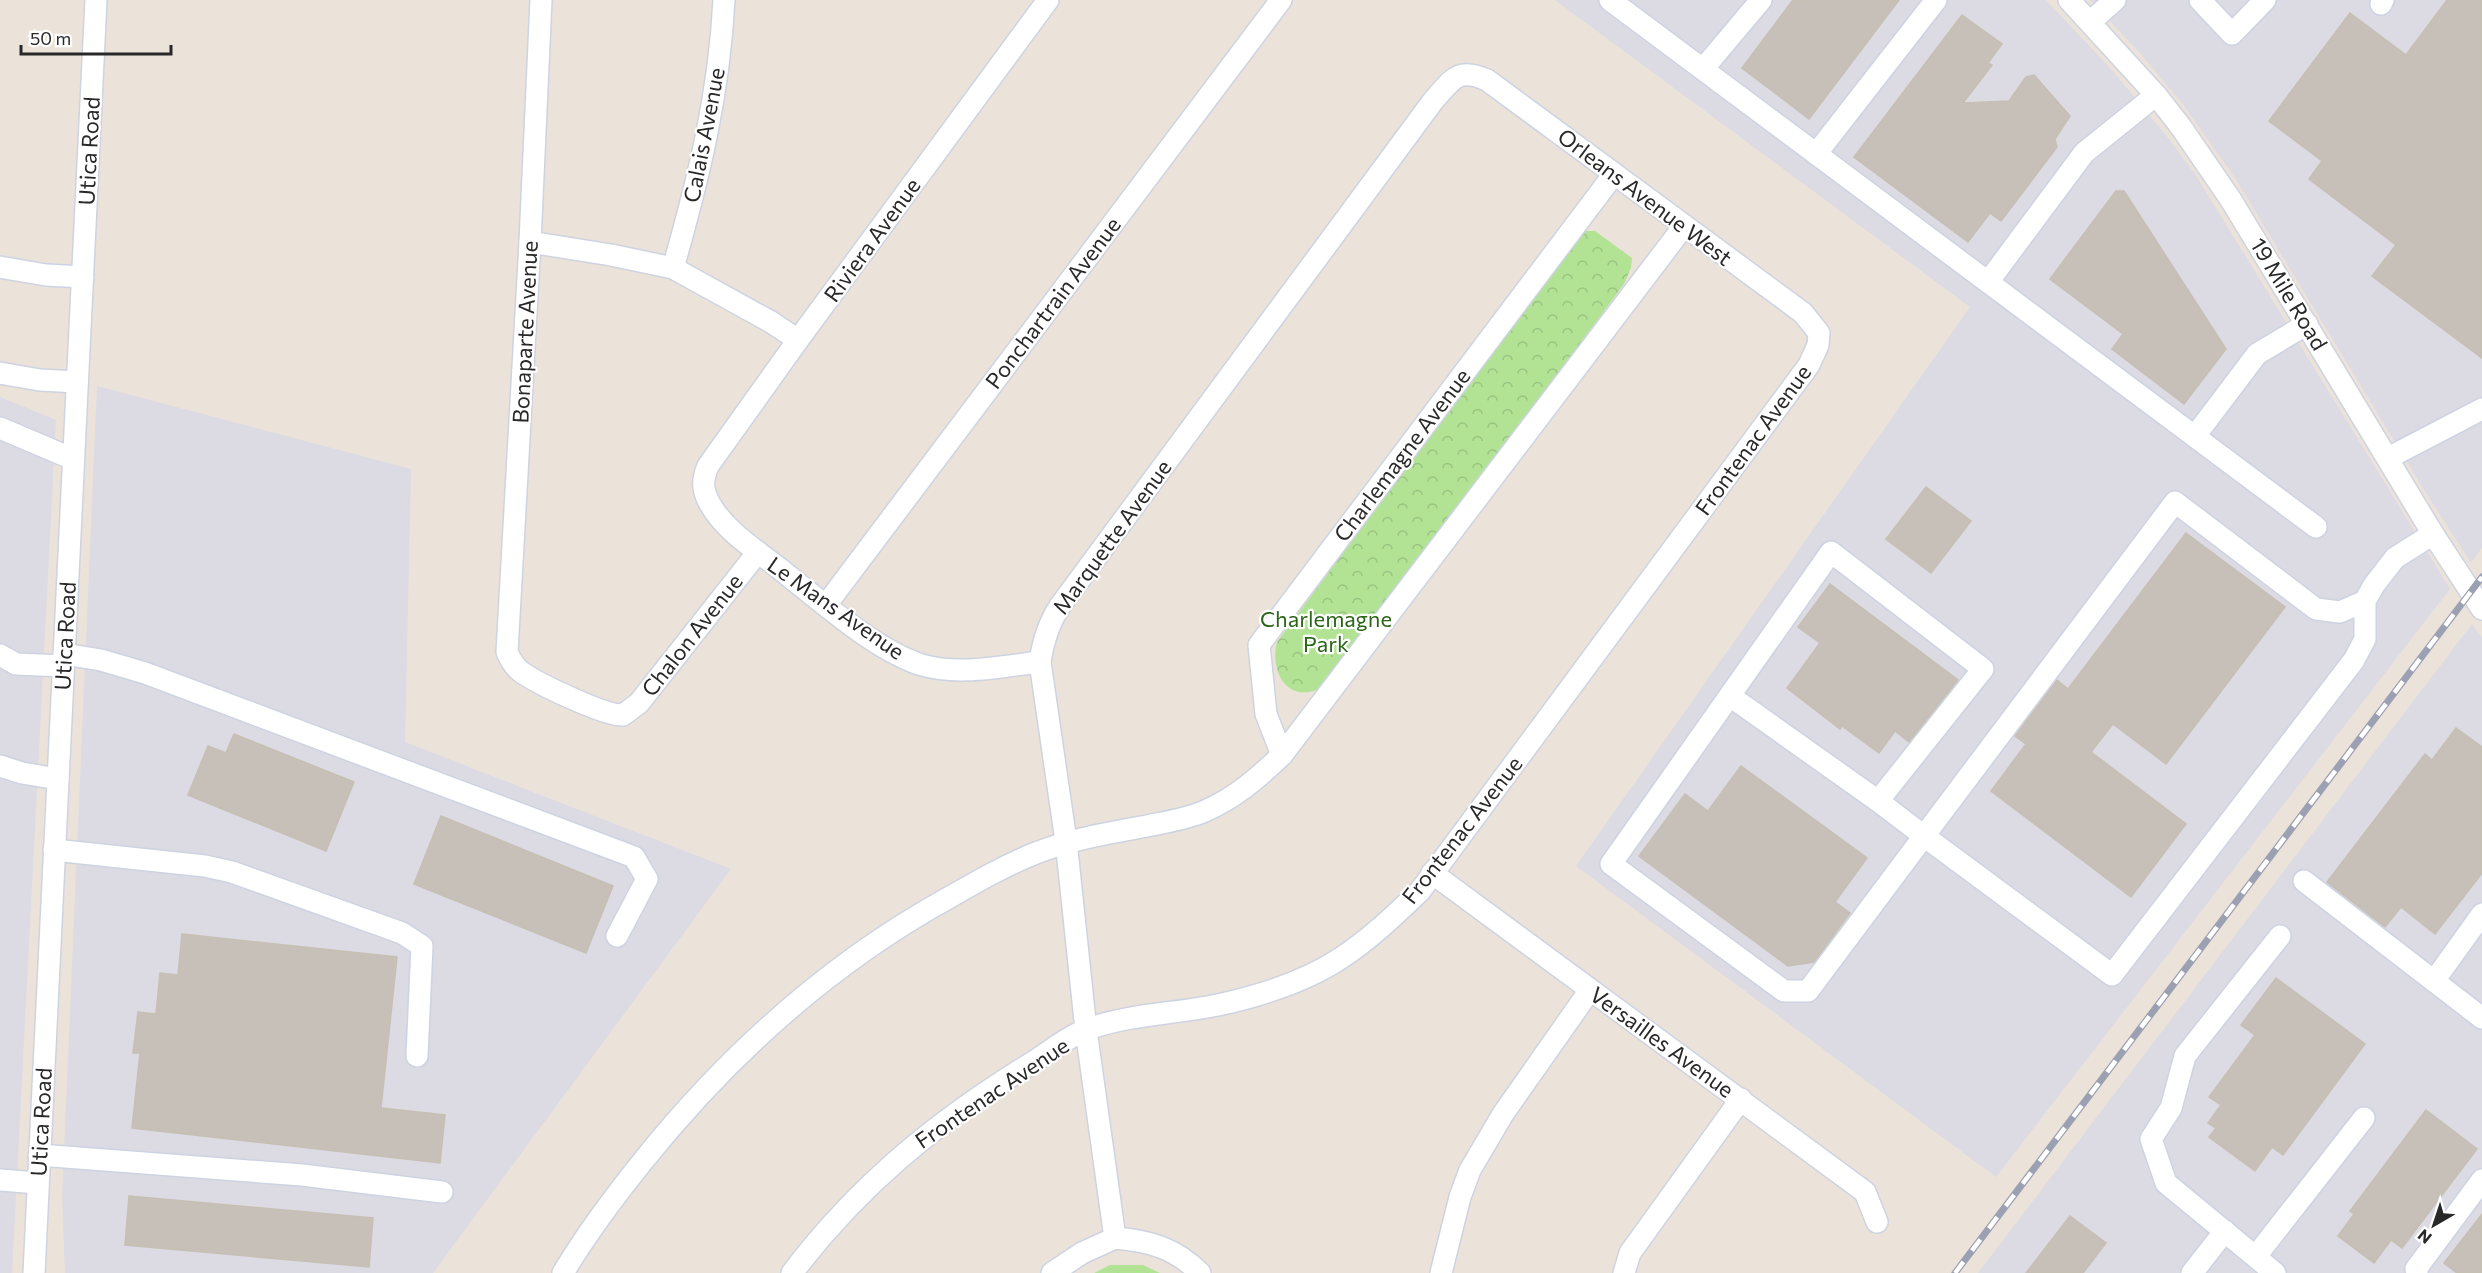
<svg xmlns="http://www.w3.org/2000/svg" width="2482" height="1273" font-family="Commissioner,sans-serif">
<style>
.industrial{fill:#dcdae3}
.park{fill:url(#park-crowns)}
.building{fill:#c6c0b9;stroke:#c6bfb3;stroke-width:1.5}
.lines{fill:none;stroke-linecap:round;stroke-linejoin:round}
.minor-casing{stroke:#ced3e2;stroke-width:24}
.minor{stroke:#fff;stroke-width:21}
.rail-casing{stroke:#9ca0b3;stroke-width:7}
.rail{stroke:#fff;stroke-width:4.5;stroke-dasharray:14;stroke-linecap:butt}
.labels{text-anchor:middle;stroke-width:4.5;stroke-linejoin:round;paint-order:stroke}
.street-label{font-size:22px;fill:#282828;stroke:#fff}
.park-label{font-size:22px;fill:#2b6518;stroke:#fff}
</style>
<defs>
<pattern id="park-crowns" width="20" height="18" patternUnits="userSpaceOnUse" patternTransform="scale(1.5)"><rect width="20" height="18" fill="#b2e394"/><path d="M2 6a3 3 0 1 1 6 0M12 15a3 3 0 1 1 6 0" fill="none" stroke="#99c380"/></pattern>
</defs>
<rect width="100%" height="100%" fill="#ebe3d9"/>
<g class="industrial">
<path d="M1555,0H2046L2111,69L2169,139L2195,174L2450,589L1996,1177L1576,866L1970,307Z"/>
<path d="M2090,0H2482V548L2471,563L2421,485L2235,178L2182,103L2139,52Z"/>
<path d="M97,386L411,469L405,742L731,869L433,1273H65L62,1197Z"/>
<path d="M0,397L56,420L12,1273H0Z"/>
<path d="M2472,624L2482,637V1273H1978Z"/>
</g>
<g class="park">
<path d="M1585,231H1595L1632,258L1631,268L1624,284L1327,686C1321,688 1315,691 1309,692C1280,696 1271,663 1277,642L1579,235Z"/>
<path d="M1110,1265H1143L1160,1273H1094Z"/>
</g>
<g class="building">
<path d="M1793,0H1899L1809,119L1742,68Z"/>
<path d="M2447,0H2482V358L2372,276L2396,245L2309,179L2322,161L2269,121L2350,13L2406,55Z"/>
<path d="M1962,15L2002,44L1988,63L1992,65L1963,103L2009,101L2026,77L2034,75L2070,116L2055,139L2057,147L2001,221L1990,213L1968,242L1854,157Z"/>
<path d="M2116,191H2124L2226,349L2184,404L2112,349L2123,334L2050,279Z"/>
<path d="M1926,487L1971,521L1931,573L1886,539Z"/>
<path d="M2186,533L2285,607L2166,764L2113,724L2091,752L2186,824L2131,897L1991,791L2026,744L2015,736L2057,680L2068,689Z"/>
<path d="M1830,584L1958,680L1909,742L1895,731L1879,753L1842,726L1840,729L1787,688L1820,643L1798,627Z"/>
<path d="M2456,728L2482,747V873L2435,934L2401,907L2385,927L2327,882L2425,754L2432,760Z"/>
<path d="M234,734L354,782L326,851L188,795L208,746L226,753Z"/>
<path d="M1741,766L1867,858L1835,902L1850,913L1814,962L1788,966L1639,856L1685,794L1708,811Z"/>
<path d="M441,816L613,886L586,953L414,884Z"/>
<path d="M182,934L397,957L381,1108L445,1115L440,1163L132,1128L140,1053H133L138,1012L156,1014L160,973L178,975Z"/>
<path d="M2276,978L2365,1044L2283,1155L2272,1147L2255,1171L2209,1137L2216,1128L2208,1123L2221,1105L2209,1097L2255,1035L2241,1025Z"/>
<path d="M2426,1110L2477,1149L2402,1248L2391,1240L2374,1263L2338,1236L2354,1214L2350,1211Z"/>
<path d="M129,1196L373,1218L369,1267L125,1245Z"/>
<path d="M2482,1214V1273H2457L2444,1263Z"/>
<path d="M2070,1216L2106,1243L2083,1273H2026Z"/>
</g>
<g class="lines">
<g class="minor-casing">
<g id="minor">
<path d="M541,0L530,242L507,652C510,659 514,666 520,671C536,683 605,716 623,715L639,703L758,552"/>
<path d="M1610,0L2316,527"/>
<path d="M2069,0L2156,95L2181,127L2231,200L2433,534L2482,609"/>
<path d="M2200,0L2232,34L2265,0"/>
<path d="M2381,4L2383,0"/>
<path d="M2090,22L2115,0"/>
<path d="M1703,69L1761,0"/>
<path d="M1816,154L1936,0"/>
<path d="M530,242L611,255L673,268L771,322L798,340"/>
<path d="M0,267L46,275L83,277"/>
<path d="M673,268C699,177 719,95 724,0"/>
<path d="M1988,282L2084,153L2156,95"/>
<path d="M0,373L40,380L77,382"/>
<path d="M0,428L73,459"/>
<path d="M2195,436L2257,354L2307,324"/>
<path d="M2388,458L2482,409"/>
<path d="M1831,552L1983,669L1878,801L1924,836L1808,991H1784L1611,864Z"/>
<path d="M2365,601L2340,612L2316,609L2175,502L1924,836L2112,975L2354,660L2365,639V601L2374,585L2395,558L2433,534"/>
<path d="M826,605L1281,0"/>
<path d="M64,654L101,660L145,673L634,857L647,879L617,936"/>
<path d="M0,655L16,664L63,666"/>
<path d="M1040,662C1002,666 960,676 922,665C876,651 818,599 780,569C756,550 725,531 710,504C702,490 702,480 708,466L798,340L1048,0"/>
<path d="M1730,696L1878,801"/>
<path d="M1282,755L1266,714L1259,645L1614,174"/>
<path d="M0,766L22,773L58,779"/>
<path d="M54,850L205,866L232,872L402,933L422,946L417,1056"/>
<path d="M1432,873L1865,1192L1877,1222"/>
<path d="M2304,881L2482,1018"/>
<path d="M2434,981L2482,914"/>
<path d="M39,1155L302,1175L442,1192"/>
<path d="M0,1180L38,1183"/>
<path d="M1115,1238C1150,1241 1175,1248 1200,1273"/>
<path d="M2256,1256L2364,1118"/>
<path d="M34,1273L96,0"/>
<path d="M563,1273C587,1233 614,1197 643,1161C729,1054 830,963 950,897C978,881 1006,865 1036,853C1072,839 1109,833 1147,826C1166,822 1187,819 1205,811C1235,798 1258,778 1282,755L1684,226"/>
<path d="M792,1273C859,1185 936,1122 1030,1064C1048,1053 1068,1036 1088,1029C1130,1014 1174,1014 1218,1005C1259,996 1305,982 1341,958C1370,939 1395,915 1420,891L1809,365L1818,345L1819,333L1803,313L1487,80C1457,67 1453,79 1433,101L1060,606C1048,624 1043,641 1040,662L1066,841L1086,1030L1115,1238"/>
<path d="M1052,1273L1082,1253L1115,1238"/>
<path d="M1441,1273L1460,1197L1470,1170L1503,1114L1590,990"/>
<path d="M1624,1273L1630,1253L1741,1099"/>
<path d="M2192,1273L2225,1231"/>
<path d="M2275,1273L2166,1183L2151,1139L2171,1108L2185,1056L2280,936"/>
<path d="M2417,1273L2416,1269L2482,1180"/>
</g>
</g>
<use href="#minor" class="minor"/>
<g class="rail-casing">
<path id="rail" d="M1955,1273L2482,577"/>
</g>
<use href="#rail" class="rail"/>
</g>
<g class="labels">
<g class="street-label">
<text transform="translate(704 135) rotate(-79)" y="8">Calais Avenue</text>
<text transform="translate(89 151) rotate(-87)" y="8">Utica Road</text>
<text transform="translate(1645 197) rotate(37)" y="8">Orleans Avenue West</text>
<text transform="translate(872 240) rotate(-54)" y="8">Riviera Avenue</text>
<text transform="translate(2289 294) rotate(59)" y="8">19 Mile Road</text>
<text transform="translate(1053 303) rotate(-53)" y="8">Ponchartrain Avenue</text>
<text transform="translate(525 332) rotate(-87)" y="8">Bonaparte Avenue</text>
<text transform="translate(1753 440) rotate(-54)" y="8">Frontenac Avenue</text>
<text transform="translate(1402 455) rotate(-53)" y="8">Charlemagne Avenue</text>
<text transform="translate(1112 537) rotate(-54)" y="8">Marquette Avenue</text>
<text transform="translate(836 608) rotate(35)" y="8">Le Mans Avenue</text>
<text transform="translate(692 635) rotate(-52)" y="8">Chalon Avenue</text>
<text transform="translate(65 636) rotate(-87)" y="8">Utica Road</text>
<text transform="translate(1462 830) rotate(-52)" y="8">Frontenac Avenue</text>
<text transform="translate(1662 1042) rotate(36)" y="8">Versailles Avenue</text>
<text transform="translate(992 1093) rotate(-34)" y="8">Frontenac Avenue</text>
<text transform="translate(41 1122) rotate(-87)" y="8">Utica Road</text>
</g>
<g class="park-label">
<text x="1326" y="627">Charlemagne<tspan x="1326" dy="25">Park</tspan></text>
</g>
</g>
<g transform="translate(2434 1225) rotate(219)" stroke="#ffffff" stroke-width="4.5" paint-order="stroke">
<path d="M0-4.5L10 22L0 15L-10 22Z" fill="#282828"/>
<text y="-9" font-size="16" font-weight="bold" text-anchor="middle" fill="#282828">N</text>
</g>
<path d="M21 45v9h150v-9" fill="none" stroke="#282828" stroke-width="3"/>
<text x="30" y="45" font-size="18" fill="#282828" stroke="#ffffff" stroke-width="4.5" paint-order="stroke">50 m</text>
</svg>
